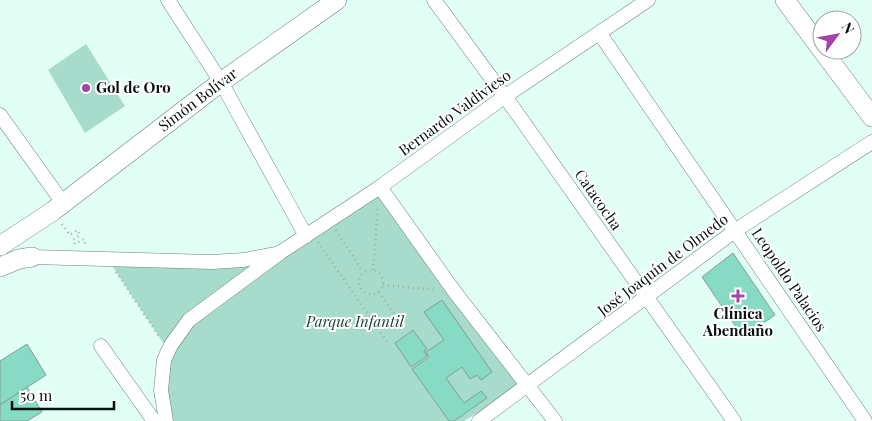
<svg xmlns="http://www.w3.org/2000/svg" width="872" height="421" font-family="'Playfair Display',serif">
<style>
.green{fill:#a7dccc}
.building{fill:#87dac3;stroke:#839e95}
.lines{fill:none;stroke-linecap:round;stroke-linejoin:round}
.street-casing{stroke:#678179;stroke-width:15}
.secondary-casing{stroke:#678179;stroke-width:20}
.path{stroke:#99b0a8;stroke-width:2.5;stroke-dasharray:1 4;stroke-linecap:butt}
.street{stroke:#fff;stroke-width:14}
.secondary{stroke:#fff;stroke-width:19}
.poi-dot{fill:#a344ad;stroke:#fff;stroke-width:2}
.labels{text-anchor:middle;stroke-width:4;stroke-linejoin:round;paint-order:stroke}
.poi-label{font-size:15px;font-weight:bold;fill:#06100d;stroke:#fff;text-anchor:start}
.street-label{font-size:15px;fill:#06100d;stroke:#fff}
.park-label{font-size:15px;font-style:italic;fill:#1a4137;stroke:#fff}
</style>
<rect width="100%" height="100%" fill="#e2fff5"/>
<g class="green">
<path d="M86,44L125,106L85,133L48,70Z"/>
<path d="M380,187L523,381L510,393L464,421H166L168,350L107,258L212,262L281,252Z"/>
</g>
<g class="building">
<path d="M733,253L775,315L743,337L702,277Z"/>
<path d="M442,300L492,372L481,380L477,375L470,379L462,367L446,378L464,403L481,391L487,398L454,421H449L412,369L429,357L426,352L444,340L424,312Z"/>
<path d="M413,330L427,349L424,351L427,356L411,367L395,343Z"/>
<path d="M27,344L46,375L0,405V361Z"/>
<path d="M27,387L42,412L27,421H0V405Z"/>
</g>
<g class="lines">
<g class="street-casing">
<g id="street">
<path d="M168,0L221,82L306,236"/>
<path d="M434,0L514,109L734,421"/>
<path d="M600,34L865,421"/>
<path d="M0,115L63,203"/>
<path d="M380,187L454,291L555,421"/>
<path d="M32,257L212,262L244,260L275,254"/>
<path d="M101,346L154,421"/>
<path d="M166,421L161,390L164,360L171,345L189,320L281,252L380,187L504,97L648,0"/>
<path d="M479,421L736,230L872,142"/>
</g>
</g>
<g class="secondary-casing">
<g id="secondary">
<path d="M785,0L822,50"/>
<path d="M822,50L872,117"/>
<path d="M0,246L53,211L221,82L337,0"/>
<path d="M0,267L19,259L32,257"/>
</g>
</g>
<g class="path">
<path d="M62,224L70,235L77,230L80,235L73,240L75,244L84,239L85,244"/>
<path d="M336,230L363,272"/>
<path d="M318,242L387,342"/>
<circle cx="371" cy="282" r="12"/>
<path d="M373,270L378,208"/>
<path d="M116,272L160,338"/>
<path d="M383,285L436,290"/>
<path d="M379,292L402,325"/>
</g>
<use href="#street" class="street"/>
<use href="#secondary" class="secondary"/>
</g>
<g class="poi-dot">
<circle cx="86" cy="88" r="5"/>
<path d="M735.5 288.5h5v5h5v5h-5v5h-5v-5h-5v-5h5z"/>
</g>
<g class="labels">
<g class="poi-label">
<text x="96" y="93">Gol de Oro</text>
<text x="738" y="319" text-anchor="middle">Clínica<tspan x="738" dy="17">Abendaño</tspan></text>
</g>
<g class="street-label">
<text transform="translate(198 100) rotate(-37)" y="5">Simón Bolívar</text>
<text transform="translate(455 113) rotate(-36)" y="5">Bernardo Valdivieso</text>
<text transform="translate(598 200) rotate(55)" y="5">Catacocha</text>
<text transform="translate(663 265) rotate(-37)" y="5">José Joaquín de Olmedo</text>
<text transform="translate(789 280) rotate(56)" y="5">Leopoldo Palacios</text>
</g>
<g class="park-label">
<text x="355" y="327">Parque Infantil</text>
</g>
</g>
<g transform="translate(837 35) rotate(58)"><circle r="24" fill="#ffffff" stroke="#9b9f9e"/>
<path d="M0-4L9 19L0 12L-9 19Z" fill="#a344ad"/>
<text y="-8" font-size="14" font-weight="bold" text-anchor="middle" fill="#06100d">N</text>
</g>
<path d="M12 401v8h102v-8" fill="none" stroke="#06100d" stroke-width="2.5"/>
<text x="20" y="401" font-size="15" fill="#06100d" stroke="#ffffff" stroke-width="4" paint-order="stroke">50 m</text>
</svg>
